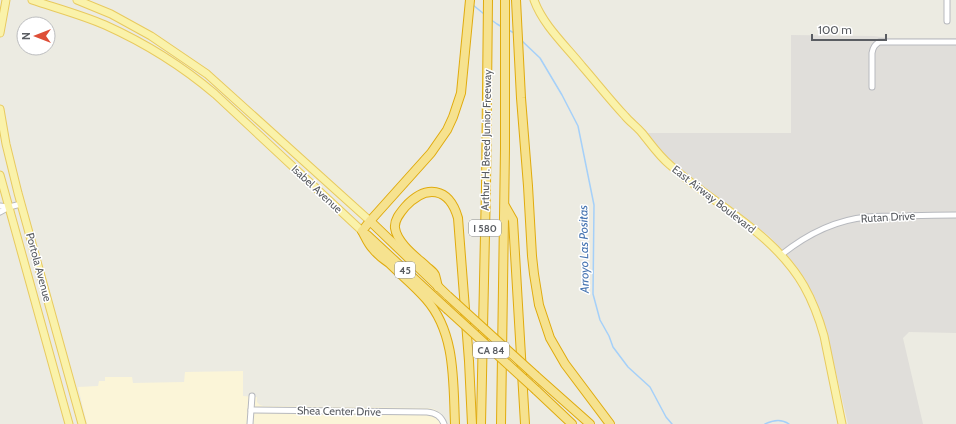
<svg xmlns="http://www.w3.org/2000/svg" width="956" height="424" font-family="Cabin,sans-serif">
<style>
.commercial{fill:#fbf5d8}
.industrial{fill:#e0deda}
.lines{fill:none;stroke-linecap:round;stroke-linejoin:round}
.stream{stroke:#a5d0f9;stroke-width:1.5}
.minor-casing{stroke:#b7b9be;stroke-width:7}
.major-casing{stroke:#e8ca5f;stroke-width:9}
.highway-casing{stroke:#e0ab0e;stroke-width:10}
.minor{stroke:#fff;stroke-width:5}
.major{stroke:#faf2aa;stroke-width:7}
.highway{stroke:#f6e28f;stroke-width:8}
.highway-bridge-casing{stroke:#e0ab0e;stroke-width:10;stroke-linecap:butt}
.highway-bridge{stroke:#f6e28f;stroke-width:8}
.labels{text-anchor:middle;stroke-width:3;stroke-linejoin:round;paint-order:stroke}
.shield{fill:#fff;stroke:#8c8e91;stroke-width:1}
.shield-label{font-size:10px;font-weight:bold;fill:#5a5d62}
.street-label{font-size:11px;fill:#5a5d62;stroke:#fff}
.water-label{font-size:12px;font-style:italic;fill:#4775b2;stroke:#fff}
</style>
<rect width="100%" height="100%" fill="#ecebe2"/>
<path class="commercial" d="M243,371V396L257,397V402L260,405L263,406L430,408L436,410L443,416L447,424H87L78,387L98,386L99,381H105V377H132L133,383L184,382L185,372Z"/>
<path class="industrial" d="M791,35L874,36L890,38H956V333L909,332L903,338L923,424H848L825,326L815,298L805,279L793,262L769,236L683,171L668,158L647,133H791Z"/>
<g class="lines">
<g class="stream">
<path d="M473,5L484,14"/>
<path d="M490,19L497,24L502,27"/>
<path d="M507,29L514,33"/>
<path d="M521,40L540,58L562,95L578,126L594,205L593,294L600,320L609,336L613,347L628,367L650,387L666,417L672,424"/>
<path d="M765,424C773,420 782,419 789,424"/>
</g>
<g class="minor-casing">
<g id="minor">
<path d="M947,0V21"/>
<path d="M872,87V53C873,47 875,45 879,42H956"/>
<path d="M0,206L9,207L21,204"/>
<path d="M0,212L9,207"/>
<path d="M781,255C806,235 835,220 867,217C880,216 893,216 907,216C923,215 940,215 956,215"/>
<path d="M251,410L427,412C436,413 441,416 444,424"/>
<path d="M250,424L252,396"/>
</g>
</g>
<g class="major-casing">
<g id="major">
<path d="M32,0C56,8 82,15 105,25C145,43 182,66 215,94L362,231"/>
<path d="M77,0L111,14L151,36L207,74L370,221"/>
<path d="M534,0C543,25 565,45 582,66C596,82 610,100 625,116C630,122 637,127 642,133C651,144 659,156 670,165C714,205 773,232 804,286C813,302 819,318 824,336L842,424"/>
<path d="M0,33L6,0"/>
<path d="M0,109L6,144L18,193L82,424"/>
<path d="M0,175L69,424"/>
</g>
</g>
<g class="highway-casing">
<g id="highway">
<path d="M516,0L521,98L528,186L532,256L534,274L539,305L550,338L565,364L610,424"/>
<path d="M505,206L513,220L525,424"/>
<path d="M370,221L448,296"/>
<path d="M362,231L370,221L431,153L447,130L453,117L461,93L470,0"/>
<path d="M362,231C365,236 368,244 373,249C377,254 383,259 389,263C401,275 415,286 426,299C456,333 453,382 455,424"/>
<path d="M367,235L447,309"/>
<path d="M438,287C437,283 436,278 435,275C433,271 429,269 426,266C416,257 397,243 395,228C394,220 400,213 405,207C426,184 449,187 458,218L469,361L472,424"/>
<path d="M536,376L590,424"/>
<path d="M536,390L572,424"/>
<path d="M481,424L486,186L488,0"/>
<path d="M501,424L505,148V0"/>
</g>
</g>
<use href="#minor" class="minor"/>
<use href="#major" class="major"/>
<use href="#highway" class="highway"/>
<g class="highway-bridge-casing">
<g id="highway-bridge">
<path d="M448,296L536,376"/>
<path d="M447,309L536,390"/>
</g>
</g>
<use href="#highway-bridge" class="highway-bridge"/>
</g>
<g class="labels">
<g class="shield">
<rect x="469" y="220" width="32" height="16" rx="3"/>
<rect x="395" y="262" width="20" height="16" rx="3"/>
<rect x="473" y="342" width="36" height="16" rx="3"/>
</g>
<g class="shield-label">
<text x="485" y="232">I 580</text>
<text x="405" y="274">45</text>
<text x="491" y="354">CA 84</text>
</g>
<g class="street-label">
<text transform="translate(486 140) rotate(-89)" y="4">Arthur H. Breed Junior Freeway</text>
<text transform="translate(317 189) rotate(43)" y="4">Isabel Avenue</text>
<text transform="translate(714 199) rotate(38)" y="4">East Airway Boulevard</text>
<text transform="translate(888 217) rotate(-3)" y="4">Rutan Drive</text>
<text transform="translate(39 267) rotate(75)" y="4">Portola Avenue</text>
<text transform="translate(339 411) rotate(1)" y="4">Shea Center Drive</text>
</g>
<g class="water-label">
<text transform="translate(584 249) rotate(-91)" y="4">Arroyo Las Positas</text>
</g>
</g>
<g transform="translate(36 36) rotate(270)"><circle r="19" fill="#ffffff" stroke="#bdbec0"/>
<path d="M0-3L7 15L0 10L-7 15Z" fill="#de4e37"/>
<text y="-6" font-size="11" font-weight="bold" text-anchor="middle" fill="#5a5d62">N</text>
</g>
<path d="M812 34v6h74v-6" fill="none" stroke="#5a5d62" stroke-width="2"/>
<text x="818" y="34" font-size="12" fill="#5a5d62" stroke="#ffffff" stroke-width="3" paint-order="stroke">100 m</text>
</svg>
